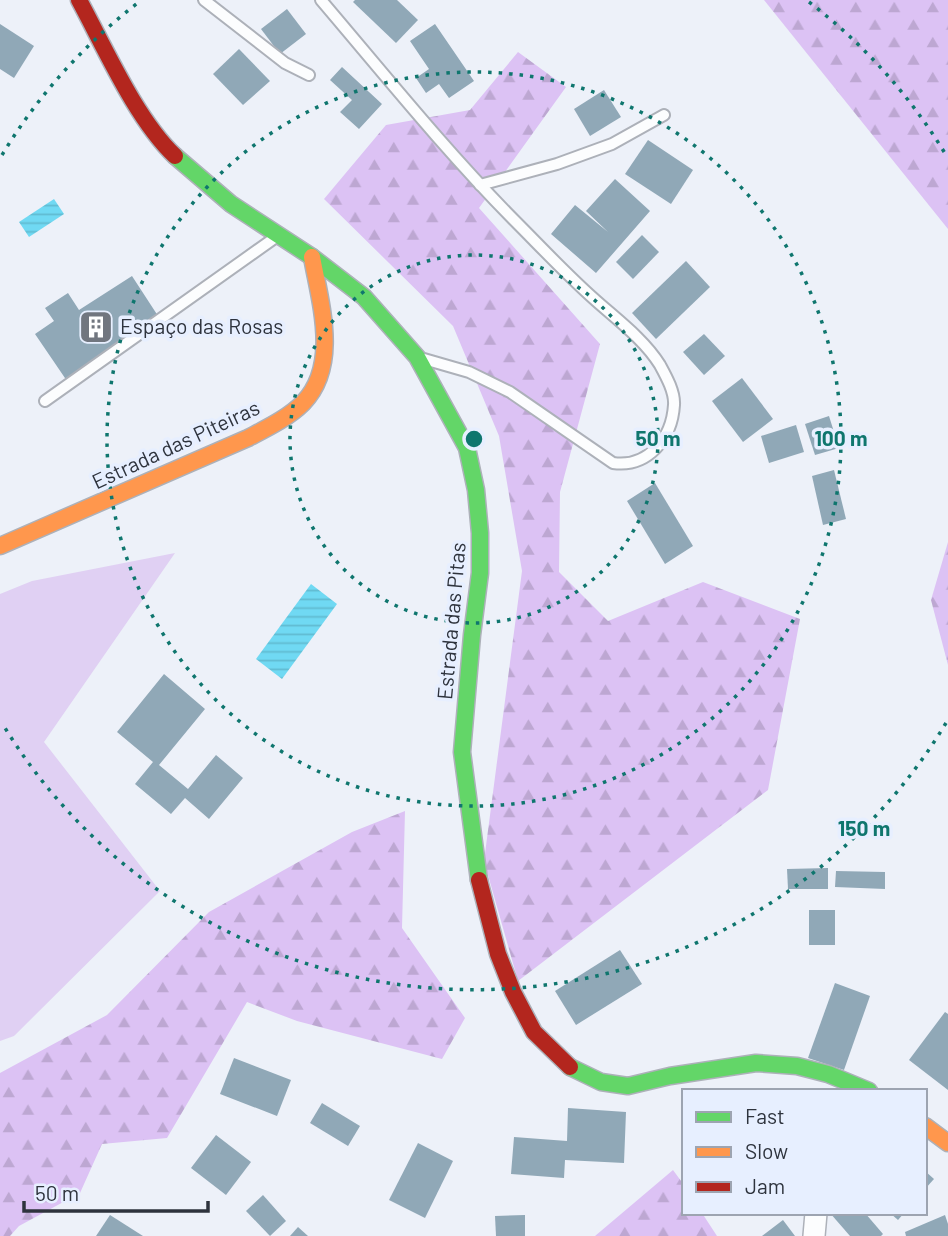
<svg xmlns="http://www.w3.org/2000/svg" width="948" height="1236" font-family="Barlow,sans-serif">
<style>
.grass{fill:#e0d0f3}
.forest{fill:url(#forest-firs)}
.water{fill:url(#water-rules)}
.building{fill:#90a8b7}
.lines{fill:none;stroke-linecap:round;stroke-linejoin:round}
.lane-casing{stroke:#adb1b9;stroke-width:14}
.street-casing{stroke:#adb1b9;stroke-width:24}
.fast-casing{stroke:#adb1b9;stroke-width:19}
.slow-casing{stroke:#adb1b9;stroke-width:19}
.jam-casing{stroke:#adb1b9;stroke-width:19}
.lane{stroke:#fcfdfe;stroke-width:10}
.street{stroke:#fcfdfe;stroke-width:21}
.fast{stroke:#63d668;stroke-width:16}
.slow{stroke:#ff974d;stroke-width:16}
.jam{stroke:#b3261e;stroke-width:16}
.ring{fill:none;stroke:#0f766e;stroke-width:3.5;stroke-dasharray:3.5 7}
.labels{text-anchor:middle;stroke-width:7;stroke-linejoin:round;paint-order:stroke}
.poi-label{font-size:21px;fill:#2e333d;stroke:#e7efff;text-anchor:start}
.street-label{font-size:21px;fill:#2e333d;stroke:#e7efff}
.centre{fill:#0f766e;stroke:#e7efff;stroke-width:3.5}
.ring-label{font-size:21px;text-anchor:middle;font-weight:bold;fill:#0f766e;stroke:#e7efff;stroke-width:7;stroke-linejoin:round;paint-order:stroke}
</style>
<defs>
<pattern id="forest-firs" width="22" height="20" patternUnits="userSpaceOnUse" patternTransform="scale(1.75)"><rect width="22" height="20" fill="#dcc2f4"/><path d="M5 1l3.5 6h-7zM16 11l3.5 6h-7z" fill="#bda7d2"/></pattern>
<pattern id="water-rules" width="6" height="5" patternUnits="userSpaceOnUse" patternTransform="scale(1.75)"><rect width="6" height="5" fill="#70d9f3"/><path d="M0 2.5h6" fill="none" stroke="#61bbd1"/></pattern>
</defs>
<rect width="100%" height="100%" fill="#edf1f9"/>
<path class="grass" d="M175,553L44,742L160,891L14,1036L0,1041V594L32,581Z"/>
<g class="forest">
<path d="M764,0H948V229Z"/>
<path d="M518,52L566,87L479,208L600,344L560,492L559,572L608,621L703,582L800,619L768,790L518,981L484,861L522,571L499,436L453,326L324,199L386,125L470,110Z"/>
<path d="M948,542V665L931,600Z"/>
<path d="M405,811L402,928L465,1018L442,1059L297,1021L247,1002L167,1138L102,1144L80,1193L19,1226L10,1236H0V1073L107,1015L209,912L352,832Z"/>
<path d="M673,1170L684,1185V1213H702L717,1236H595Z"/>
</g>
<g class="water">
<path d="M54,199L64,214L29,237L19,222Z"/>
<path d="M311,584L337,604L282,679L256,659Z"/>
</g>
<g class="building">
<path d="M355,0H397L418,20L396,43L353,2Z"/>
<path d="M287,9L306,34L280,54L261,29Z"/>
<path d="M0,24L34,46L14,78L0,69Z"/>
<path d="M435,24L474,81L449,98L439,84L426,93L416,78L429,69L410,41Z"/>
<path d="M239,49L270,81L243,105L213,74Z"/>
<path d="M342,67L382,104L359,129L340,112L352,100L330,80Z"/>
<path d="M604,90L621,117L590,136L574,109Z"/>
<path d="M648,140L693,170L671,204L625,174Z"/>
<path d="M615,179L650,211L596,273L551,234L575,205L608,232L586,211Z"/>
<path d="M642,235L659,252L633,279L616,262Z"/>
<path d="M686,261L710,287L656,339L632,313Z"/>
<path d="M132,276L160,319L67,381L35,334L54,321L45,308L68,293L79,310Z"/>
<path d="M704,334L725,356L704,375L683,352Z"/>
<path d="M742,378L773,419L743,442L712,401Z"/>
<path d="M829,416L839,448L815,455L805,424Z"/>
<path d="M796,425L804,452L769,463L761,436Z"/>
<path d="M834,470L846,519L823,525L812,476Z"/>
<path d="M655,483L693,546L665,564L627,501Z"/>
<path d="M164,674L205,709L159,765L188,789L216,755L243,778L209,819L185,798L171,814L135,784L153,762L117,732Z"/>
<path d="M828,868V889H788L787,869Z"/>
<path d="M836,871L885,872V889L835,887Z"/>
<rect x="809" y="910" width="26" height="35"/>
<path d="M620,950L642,984L576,1025L555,991Z"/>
<path d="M835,983L870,996L844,1070L808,1058Z"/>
<path d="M945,1012L948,1014V1090L909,1060Z"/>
<path d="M234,1058L291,1080L277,1116L220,1094Z"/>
<path d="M322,1103L360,1126L348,1146L310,1123Z"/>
<path d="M568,1108L626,1112L624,1163L565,1160L564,1178L511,1174L514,1137L567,1141Z"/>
<path d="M216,1135L251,1162L226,1195L191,1168Z"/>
<path d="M418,1143L453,1161L425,1218L389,1200Z"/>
<path d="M925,1171L934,1179L925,1189Z"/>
<path d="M263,1195L286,1221L270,1236L246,1211Z"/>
<path d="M830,1213H865L883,1234L881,1236H850Z"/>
<path d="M890,1213H904L898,1220Z"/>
<path d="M110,1215L143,1236H96Z"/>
<path d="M525,1215V1236H496L495,1216Z"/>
<path d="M945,1215L948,1224V1236H906L905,1232Z"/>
<path d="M783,1220L795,1236H762Z"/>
<path d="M298,1227L308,1236H290Z"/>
</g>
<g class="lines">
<g class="lane-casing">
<g id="lane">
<path d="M204,0L285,63L309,75"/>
<path d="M321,0C384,74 445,150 513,219C540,246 565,273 593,298C615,318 644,339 660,365C666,376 675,392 674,405C672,438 648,468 613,463L510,392L469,372L424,359"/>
<path d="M480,185L557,164L612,144L664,115"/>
<path d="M45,401L276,237"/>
</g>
</g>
<g class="street-casing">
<path id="street" d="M814,1236L816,1213"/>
</g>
<g class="fast-casing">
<g id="fast">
<path d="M175,156L231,204L312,257L364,297L417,357L467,448L476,490L480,533V573L472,635L462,752L479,880"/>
<path d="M570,1067L601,1082L628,1086L670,1076L756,1063L797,1066L828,1074L869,1091"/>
</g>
</g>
<g class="slow-casing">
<g id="slow">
<path d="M0,546L248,438C267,428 288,418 303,403C340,365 320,302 312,257"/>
<path d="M925,1126L948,1143"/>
</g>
</g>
<g class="jam-casing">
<g id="jam">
<path d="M79,0C105,48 136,119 175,156"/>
<path d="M479,880L498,954L513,992L534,1032L570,1067"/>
</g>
</g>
<use href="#lane" class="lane"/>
<use href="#street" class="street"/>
<use href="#fast" class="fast"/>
<use href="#slow" class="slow"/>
<use href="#jam" class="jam"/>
</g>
<g class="ring">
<circle cx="474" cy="439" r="184"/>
<circle cx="474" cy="439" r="367"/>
<path d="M946 723A551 551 0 0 1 2 723M2 155A551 551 0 0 1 139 2M809 2A551 551 0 0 1 946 155"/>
</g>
<defs>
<g id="building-square" transform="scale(1.75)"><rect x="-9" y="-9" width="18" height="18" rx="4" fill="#71767f" stroke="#e7efff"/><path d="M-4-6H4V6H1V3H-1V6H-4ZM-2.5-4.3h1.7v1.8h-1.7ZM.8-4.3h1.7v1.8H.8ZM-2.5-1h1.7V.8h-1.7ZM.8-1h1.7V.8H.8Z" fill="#fff"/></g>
</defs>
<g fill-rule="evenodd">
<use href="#building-square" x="96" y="327"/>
</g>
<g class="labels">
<g class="poi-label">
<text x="120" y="334">Espaço das Rosas</text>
</g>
<g class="street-label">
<text transform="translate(176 445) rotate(-25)" y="7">Estrada das Piteiras</text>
<text transform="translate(452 621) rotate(-85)" y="7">Estrada das Pitas</text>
</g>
</g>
<circle cx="474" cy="439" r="10" class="centre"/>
<g class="ring-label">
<text x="658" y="446">50 m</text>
<text x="841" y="446">100 m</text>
<text x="864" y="836">150 m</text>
</g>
<rect x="682" y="1089" width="245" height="126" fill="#e7efff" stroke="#9da4b1" stroke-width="2"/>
<rect x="696" y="1112" width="35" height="10" fill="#63d668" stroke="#9da4b1" stroke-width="2"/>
<text x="745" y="1124" font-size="21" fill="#2e333d">Fast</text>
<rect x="696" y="1147" width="35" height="10" fill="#ff974d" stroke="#9da4b1" stroke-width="2"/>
<text x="745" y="1159" font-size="21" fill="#2e333d">Slow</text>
<rect x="696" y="1182" width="35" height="10" fill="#b3261e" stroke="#9da4b1" stroke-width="2"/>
<text x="745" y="1194" font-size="21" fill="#2e333d">Jam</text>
<path d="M24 1201v10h184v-10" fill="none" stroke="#2e333d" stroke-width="3.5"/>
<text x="35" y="1201" font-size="21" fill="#2e333d" stroke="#e7efff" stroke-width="5" paint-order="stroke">50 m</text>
</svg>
